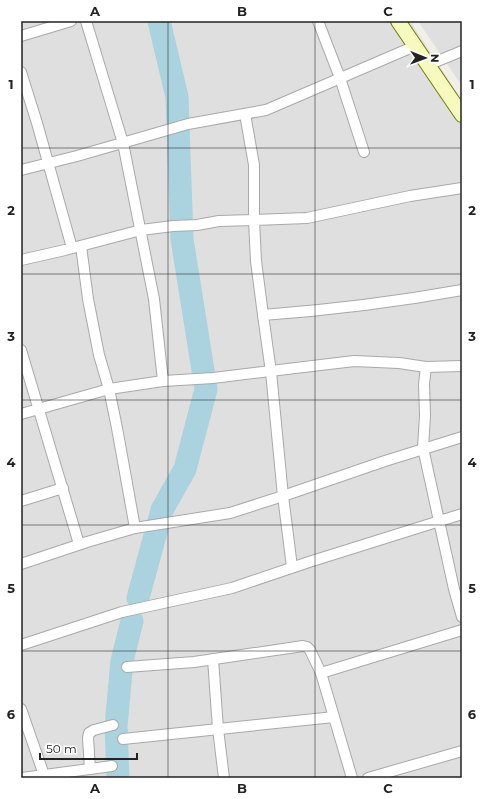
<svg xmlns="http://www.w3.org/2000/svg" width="483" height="799" font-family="Montserrat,sans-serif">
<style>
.residential{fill:#e0dfdf}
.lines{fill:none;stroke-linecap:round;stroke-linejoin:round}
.river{stroke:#aad3df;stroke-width:23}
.street-casing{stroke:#a9a9a9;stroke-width:12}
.secondary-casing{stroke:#707d05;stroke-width:16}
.street{stroke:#fff;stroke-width:10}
.secondary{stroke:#f7fabf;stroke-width:14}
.grid{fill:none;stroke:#222;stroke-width:1;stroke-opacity:0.55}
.neatline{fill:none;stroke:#222;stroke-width:1.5}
.grid-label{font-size:13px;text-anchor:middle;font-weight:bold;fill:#222}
</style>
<rect width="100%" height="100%" fill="#f2efe9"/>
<g class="residential">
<path d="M21,21H410L462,101V778H21Z"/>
<path d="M418,21H462V86Z"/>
</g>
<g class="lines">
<g class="river">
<path d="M138,598L162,510L185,469L206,389L182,239L177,97L159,21"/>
<path d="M118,778L116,726L122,661L132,621"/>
</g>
<g class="street-casing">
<g id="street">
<path d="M86,21L123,143L154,299L163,381"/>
<path d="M318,21L340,78L364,152"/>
<path d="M21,36L71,21"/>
<path d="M428,65L462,51"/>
<path d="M21,72L37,123L72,248"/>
<path d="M21,170L77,156L188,124L266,110L415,46"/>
<path d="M81,246L88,299L99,355L109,389L117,428L135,528"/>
<path d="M21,260L65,250L141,230L173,226L197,225L219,221L254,220V165L245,114"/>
<path d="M462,290C396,302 330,310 263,315L271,372L283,496L385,461L462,437"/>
<path d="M263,315L256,261L254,220L307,218L410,196L462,188"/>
<path d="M21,350L79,544"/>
<path d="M426,367L424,384L425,415L423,448L454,589L462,617"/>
<path d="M21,414L109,389L163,381L213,378L354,361L399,363L426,367L462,366"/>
<path d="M21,501L63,488"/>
<path d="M21,564L87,542L135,528L230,513L283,496L292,567"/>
<path d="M21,645L122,612L232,588L309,562L462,514"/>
<path d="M213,659L218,729L224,778"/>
<path d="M127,667L194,662L303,646L307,647L310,650L321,673L352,778"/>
<path d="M321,673L462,630"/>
<path d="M21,709L44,775"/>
<path d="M123,739L334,717"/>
<path d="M90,769L88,738L89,733L94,730L113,725"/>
<path d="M22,778L112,766"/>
<path d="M368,778L462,751"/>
</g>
</g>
<g class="secondary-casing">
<path id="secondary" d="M398,21L462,115"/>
</g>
<use href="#street" class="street"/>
<use href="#secondary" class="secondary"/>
</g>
<path class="grid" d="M168,21V778M315,21V778M21,148H462M21,274H462M21,400H462M21,525H462M21,651H462"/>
<rect width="483" height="799" fill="none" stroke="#ffffff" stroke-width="44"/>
<g transform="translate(425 58) rotate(91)" stroke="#ffffff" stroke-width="3" paint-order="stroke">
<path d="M0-3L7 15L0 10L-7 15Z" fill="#222222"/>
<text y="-6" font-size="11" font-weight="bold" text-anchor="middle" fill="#222222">N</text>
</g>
<path d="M40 753v6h97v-6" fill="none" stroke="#222222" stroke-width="2"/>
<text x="46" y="753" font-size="12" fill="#222222" stroke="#ffffff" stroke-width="3" paint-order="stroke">50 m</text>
<rect x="22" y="22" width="439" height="755" class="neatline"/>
<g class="grid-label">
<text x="95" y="16">A</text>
<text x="242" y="16">B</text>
<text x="388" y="16">C</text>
<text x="11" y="89">1</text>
<text x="472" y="89">1</text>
<text x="11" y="215">2</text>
<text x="472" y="215">2</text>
<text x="11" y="341">3</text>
<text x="472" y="341">3</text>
<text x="11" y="467">4</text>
<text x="472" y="467">4</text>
<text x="11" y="593">5</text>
<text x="472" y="593">5</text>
<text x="11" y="719">6</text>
<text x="472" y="719">6</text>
<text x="95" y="793">A</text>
<text x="242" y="793">B</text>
<text x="388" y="793">C</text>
</g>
</svg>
